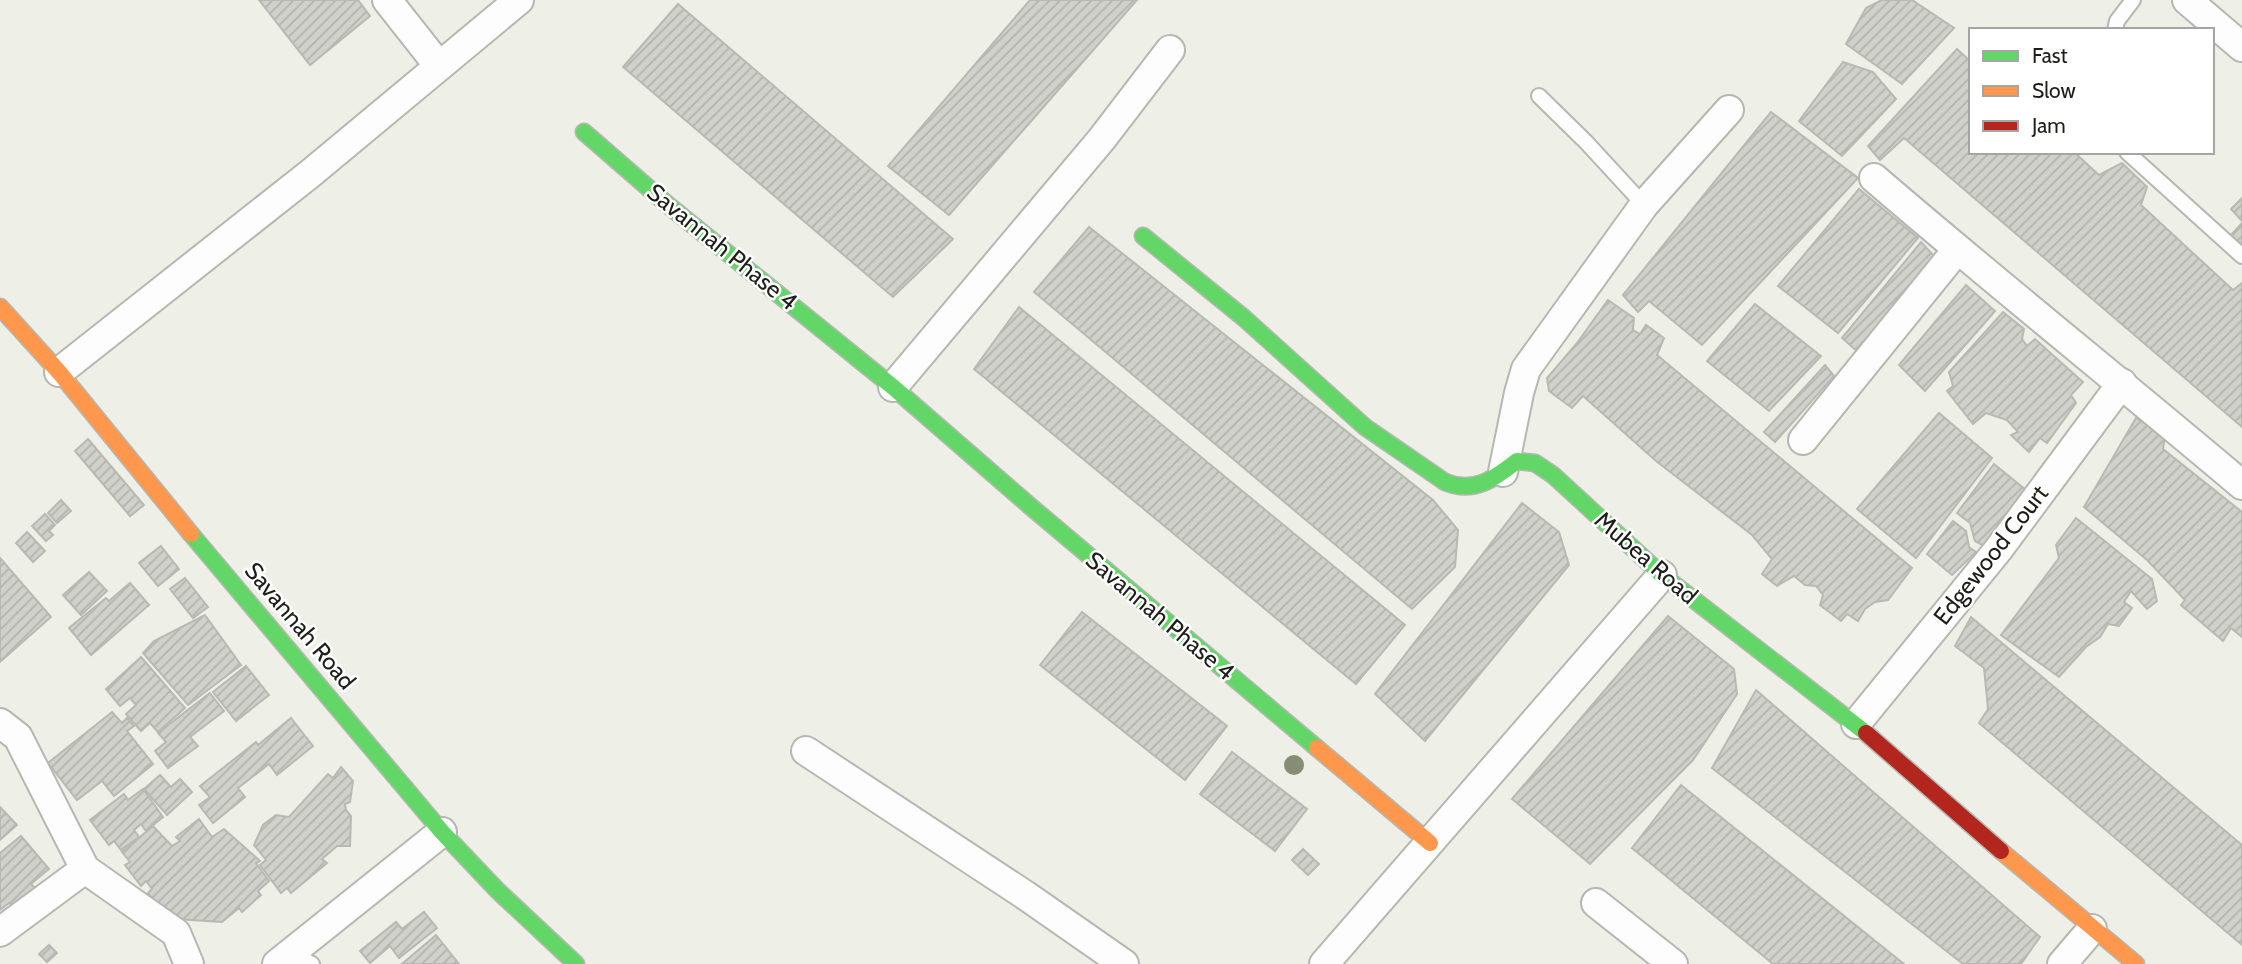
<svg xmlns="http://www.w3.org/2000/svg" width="2242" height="964" font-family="Cabin,sans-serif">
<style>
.building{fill:url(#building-hatch);stroke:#b8b9b3;stroke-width:2}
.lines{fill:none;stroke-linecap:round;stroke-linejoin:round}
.lane-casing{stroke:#b6b7b2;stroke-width:18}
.street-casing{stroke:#b6b7b2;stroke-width:32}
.fast-casing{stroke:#b6b7b2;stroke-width:19}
.slow-casing{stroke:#b6b7b2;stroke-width:19}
.jam-casing{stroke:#b6b7b2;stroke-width:19}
.lane{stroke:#fcfdfc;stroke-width:14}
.street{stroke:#fcfdfc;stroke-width:28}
.fast{stroke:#63d668;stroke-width:16}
.slow{stroke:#ff974d;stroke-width:16}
.jam{stroke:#b3261e;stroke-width:16}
.tree{fill:#878c74}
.labels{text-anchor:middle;stroke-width:5;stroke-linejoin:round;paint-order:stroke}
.street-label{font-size:24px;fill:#1d1e19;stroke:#fff}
</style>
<defs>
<pattern id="building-hatch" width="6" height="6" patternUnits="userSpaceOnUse" patternTransform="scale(1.75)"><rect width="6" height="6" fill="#cfd1ca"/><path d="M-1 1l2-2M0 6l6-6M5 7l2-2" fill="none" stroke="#b1b3ad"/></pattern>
</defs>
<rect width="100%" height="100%" fill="#eef0e8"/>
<g class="building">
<path d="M259,0H358L370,16L310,65Z"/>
<path d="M1030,0H1137L949,215L888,166Z"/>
<path d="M1882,0H1912L1954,28L1902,84L1846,44L1866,8Z"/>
<path d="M678,4L953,239L893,297L623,67Z"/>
<path d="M1957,49L1971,62V152H2074L2099,175L2122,163L2147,187L2141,205L2233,290L2242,283V427L1904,138L1880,160L1868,146Z"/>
<path d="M1843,62L1873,72L1896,99L1842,156L1799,121Z"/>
<path d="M1771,112L1858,178L1702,345L1649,301L1638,312L1623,295Z"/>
<path d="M1859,189L1918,238L1838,333L1778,286Z"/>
<path d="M2242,198V221L2231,209Z"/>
<path d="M2242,223V246L2231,235Z"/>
<path d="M1089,227L1433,500L1458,530L1455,567L1412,609L1034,292Z"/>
<path d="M1921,242L1934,256L1858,352L1842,338Z"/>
<path d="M1966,285L1995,311L1925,391L1899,365Z"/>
<path d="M1608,300L1634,318L1633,330L1640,334L1646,325L1664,338L1657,355L1912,568L1888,600L1875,602L1865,609L1858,621L1847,614L1841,621L1820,605L1823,595L1816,586L1805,585L1794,576L1777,586L1762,574L1772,559L1752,535L1656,461L1583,396L1572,408L1549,391L1547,378L1577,343Z"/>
<path d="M1755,304L1821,356L1769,411L1707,361Z"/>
<path d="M1019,307L1405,625L1356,684L974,369Z"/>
<path d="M2003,312L2024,329L2022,339L2027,346L2035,339L2083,382L2071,395L2076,403L2047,443L2040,438L2029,452L2011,435L2018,432L2007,420L1986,413L1973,424L1947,391L1953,386L1949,372Z"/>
<path d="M1825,365L1834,376L1775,442L1764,432Z"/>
<path d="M1939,413L1992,458L1916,558L1857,509Z"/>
<path d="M2136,418L2165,436L2163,449L2242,512V637L2231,628L2223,641L2181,605L2185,600L2147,560L2084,507Z"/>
<path d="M88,439L144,505L130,516L75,451Z"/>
<path d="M1994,464L2026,490L1986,547L1975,541L1970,523L1957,513Z"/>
<path d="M61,500L71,511L57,523L48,513Z"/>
<path d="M1522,503L1559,532L1569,565L1425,741L1375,694Z"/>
<path d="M45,514L55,525L49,531L53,535L46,541L32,526Z"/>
<path d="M2076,518L2152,579L2157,601L2147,609L2131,591L2124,602L2132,608L2119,626L2108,624L2100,637L2086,647L2059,677L2001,635L2059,558L2056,545Z"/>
<path d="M1953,521L1966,531L1969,547L1976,552L1952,575L1927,554Z"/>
<path d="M27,532L45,551L33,562L16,543Z"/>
<path d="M161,546L179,569L158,586L139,563Z"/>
<path d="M0,558L51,617L0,662Z"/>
<path d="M89,572L107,591L81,615L63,595Z"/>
<path d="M185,578L208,607L193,618L170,589Z"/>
<path d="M130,583L149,605L91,655L69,628L106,598L109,601Z"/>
<path d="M1082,612L1227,726L1185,780L1040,665Z"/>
<path d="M205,615L241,665L188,705L143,653L154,641Z"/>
<path d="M1668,616L1734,669L1737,694L1693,760L1590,864L1512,799Z"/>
<path d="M1971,617L2242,845V945L1979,723L1988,709L1984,668L1955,646Z"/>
<path d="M141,657L185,708L158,732L150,723L141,731L126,714L136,705L130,698L120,706L106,689Z"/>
<path d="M246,666L269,695L236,721L213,692Z"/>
<path d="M1756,690L2040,937L2021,964H1963L1712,768Z"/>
<path d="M210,693L224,711L190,737L198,746L168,768L155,751L166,742L158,733Z"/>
<path d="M112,712L122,723L127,718L134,726L127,731L153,764L114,796L102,781L77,800L48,763Z"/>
<path d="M291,718L313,746L277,775L269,764L238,788L245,797L213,823L199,805L210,797L200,786L256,742L258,745Z"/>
<path d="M1232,752L1307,809L1275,851L1200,794Z"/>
<path d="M341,767L353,781L350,802L345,804L346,810L351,816L350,846H337L322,859L327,863L291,893L287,888L281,893L260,865L266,860L254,845L263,825L276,815L289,817L328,774L333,778Z"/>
<path d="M160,775L171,787L180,779L192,792L167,815L144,789Z"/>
<path d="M1681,785L1904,964H1773L1632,848Z"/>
<path d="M143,789L163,817L146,831L141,824L134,830L139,837L121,850L114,841L109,845L90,820L124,794L128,800Z"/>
<path d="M0,807L17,825L0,840Z"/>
<path d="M199,819L212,837L224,829L260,861L256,863L269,881L258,891L261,895L242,912L239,908L222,922L176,919L170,910L164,913L148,893L152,889L146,881L141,886L125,865L130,862L122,852L153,826L172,846L180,841L176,837Z"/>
<path d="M21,836L49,869L31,884L35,888L13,906L9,903L0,910V853Z"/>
<path d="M1303,849L1319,864L1308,875L1292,860Z"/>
<path d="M424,912L437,928L399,958L390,946L370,963L360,951L396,922L402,929Z"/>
<path d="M436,935L459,964H402Z"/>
<path d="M49,945L57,953L47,962L39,954Z"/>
</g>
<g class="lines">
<g class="lane-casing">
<g id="lane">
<path d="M2115,30L2117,21L2133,0"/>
<path d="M1539,96L1586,142L1644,205"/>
<path d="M2127,152L2242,256"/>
<path d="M291,953L312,964"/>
</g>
</g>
<g class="street-casing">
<g id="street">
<path d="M387,0L439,66"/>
<path d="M2187,0L2242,47"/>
<path d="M1874,178C1995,282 2120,382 2242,485"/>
<path d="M59,372L311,173L519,0"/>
<path d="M893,387L1101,140L1170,50"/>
<path d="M1803,440L1957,250"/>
<path d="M1503,472L1519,393L1526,369L1644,205L1729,110"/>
<path d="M0,723L18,737L85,869L176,933L189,964"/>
<path d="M1856,724L1998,550L2122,383"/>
<path d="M806,751L1025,895L1124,964"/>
<path d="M1596,903L1673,964"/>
<path d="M0,932L85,869"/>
<path d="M277,964L442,832"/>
<path d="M1324,964L1662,575"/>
<path d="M2062,964L2092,929"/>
</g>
</g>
<g class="fast-casing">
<g id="fast">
<path d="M584,132L668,205L893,387L1030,506L1317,748"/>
<path d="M1143,236L1244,318L1365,427L1445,482C1474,494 1494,479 1517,461L1535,463L1553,475L1662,575L1866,733"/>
<path d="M191,534L442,832L498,891L576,964"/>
</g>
</g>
<g class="slow-casing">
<g id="slow">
<path d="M0,307L59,372L191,534"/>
<path d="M1317,748L1430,843"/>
<path d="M2001,851L2136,964"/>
</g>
</g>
<g class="jam-casing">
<path id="jam" d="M1866,733L2001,851"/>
</g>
<use href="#lane" class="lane"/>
<use href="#street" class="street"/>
<use href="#fast" class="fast"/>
<use href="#slow" class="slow"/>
<use href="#jam" class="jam"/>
</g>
<circle class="tree" cx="1294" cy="765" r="10"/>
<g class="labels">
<g class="street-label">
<text transform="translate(722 247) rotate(39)" y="8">Savannah Phase 4</text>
<text transform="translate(1991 555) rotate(-52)" y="8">Edgewood Court</text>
<text transform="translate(1646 558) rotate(41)" y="8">Mubea Road</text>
<text transform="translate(1160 616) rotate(40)" y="8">Savannah Phase 4</text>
<text transform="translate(300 626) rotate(50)" y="8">Savannah Road</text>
</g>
</g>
<rect x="1969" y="28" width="245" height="126" fill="#ffffff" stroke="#a5a5a3" stroke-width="2"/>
<rect x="1983" y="51" width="35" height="10" fill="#63d668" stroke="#a5a5a3" stroke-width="2"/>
<text x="2032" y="63" font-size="21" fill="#1d1e19">Fast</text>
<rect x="1983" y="86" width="35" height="10" fill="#ff974d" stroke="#a5a5a3" stroke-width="2"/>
<text x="2032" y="98" font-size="21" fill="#1d1e19">Slow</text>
<rect x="1983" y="121" width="35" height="10" fill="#b3261e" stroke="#a5a5a3" stroke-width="2"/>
<text x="2032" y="133" font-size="21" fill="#1d1e19">Jam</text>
</svg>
